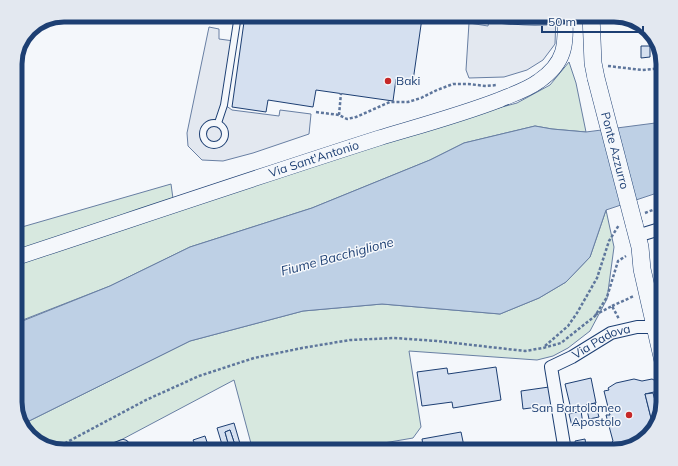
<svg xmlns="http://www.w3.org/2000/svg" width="678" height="466" font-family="Mulish,sans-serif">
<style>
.green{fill:#d7e8df;stroke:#687fa3}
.parking{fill:#e3e8f0;stroke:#687fa3}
.water{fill:#bed0e5;stroke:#687fa3}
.building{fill:#d5e0f0;stroke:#1d3f73}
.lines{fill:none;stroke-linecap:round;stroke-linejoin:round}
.service-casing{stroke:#1d3f73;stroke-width:8}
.minor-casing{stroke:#1d3f73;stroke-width:14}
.tertiary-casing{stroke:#1d3f73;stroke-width:16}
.secondary-casing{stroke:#1d3f73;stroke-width:18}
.path{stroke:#5e769c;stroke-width:2.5;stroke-dasharray:3 2;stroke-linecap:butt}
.service{stroke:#f4f7fb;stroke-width:6}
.minor{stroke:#f4f7fb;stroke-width:12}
.tertiary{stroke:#f4f7fb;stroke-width:15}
.secondary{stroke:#f4f7fb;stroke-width:17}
.secondary-bridge-casing{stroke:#1d3f73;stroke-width:18;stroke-linecap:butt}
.secondary-bridge{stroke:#f4f7fb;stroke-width:17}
.poi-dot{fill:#c62828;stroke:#f4f7fb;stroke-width:1.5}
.labels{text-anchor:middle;stroke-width:3;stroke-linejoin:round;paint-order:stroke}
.poi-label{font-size:12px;fill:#1d3f73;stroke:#f4f7fb;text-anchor:start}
.street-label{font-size:12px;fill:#1d3f73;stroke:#f4f7fb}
.water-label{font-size:13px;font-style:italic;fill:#1d3f73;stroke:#f4f7fb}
.rim{fill:none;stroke:#1d3f73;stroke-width:5}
</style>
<rect width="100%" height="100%" fill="#f4f7fb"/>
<g class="green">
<path d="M569,62L576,83L586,132L552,129L535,126L464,143L430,160L312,208L190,247L110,286L15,323V229L171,184L174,206L379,140L517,103L550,85Z"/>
<path d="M606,210L614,247L607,299L590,331L568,348L553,356L537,360L409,351L421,427L413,438L337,451H253L234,380L119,441L95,451H64L37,443L21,426V425L190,341L303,311L382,304L500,314L539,298L566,282L590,257Z"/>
</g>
<g class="parking">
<path d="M490,15H556L555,44L543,60L527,70L504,77L469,78L466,70L469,23L488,26Z"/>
<path d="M209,27L219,29V39L234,41L225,105L232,110L279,116L280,110L311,114L309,134L253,153L223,161L202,160L188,146L187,133Z"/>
</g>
<path class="water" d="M663,122V191L606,210L590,257L566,282L539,298L500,314L382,304L303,311L190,341L21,425L15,405V324L110,286L190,247L312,208L430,160L464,143L535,126L552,129L586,132Z"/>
<g class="building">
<path d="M245,15H398L422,18L413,81L396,79L393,101L316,90L313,107L268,100L266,112L232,107Z"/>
<path d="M641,46H650V57L641,58Z"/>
<path d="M496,367L501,400L453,408L452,402L422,406L417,372L447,368L448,374Z"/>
<path d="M591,378L596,403L571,409L565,384Z"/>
<path d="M634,379L642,381L652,379L656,381L658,388L654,392L645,394L654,430L636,446L614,451L612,442L613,441L606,415H610L604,391L609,390L608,388L616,383Z"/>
<path d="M549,387L553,405L523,409L521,391Z"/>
<path d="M653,393L659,415L654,430L645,394Z"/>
<path d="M595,403L599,417L589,419L586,405Z"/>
<path d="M581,411L583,424L572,426L569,414Z"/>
<path d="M234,423L241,447L236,448L230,430L225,432L230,450L224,451L217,428Z"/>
<path d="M230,430L236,448L243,446L244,451H227L230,450L225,432Z"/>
<path d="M461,432L465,451H424L422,439Z"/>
<path d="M205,436L210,451H175L195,444L193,440Z"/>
<path d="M585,439L587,451H577L575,441Z"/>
</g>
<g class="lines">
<g class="service-casing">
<g id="service">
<path d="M460,15C495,20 530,24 565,20"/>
<circle cx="214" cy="134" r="11"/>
<path d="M218,123L224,105L238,15"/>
</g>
</g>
<g class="minor-casing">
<g id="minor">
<path d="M637,236L663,228"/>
<path d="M110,451L123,446L124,451"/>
<path id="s1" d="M565,451L551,367L572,357L611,333L637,327H655"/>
</g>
</g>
<g class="tertiary-casing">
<g id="tertiary">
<path id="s2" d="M15,258C136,218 257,177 379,138C419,126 460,115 499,100C513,94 527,90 539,81C566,62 566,45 565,15"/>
<path d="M657,305L663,303"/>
</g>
</g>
<g class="secondary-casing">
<g id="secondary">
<path d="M591,15L593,63L596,78"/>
<path d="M634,224L640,247L642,269L663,361"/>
</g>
</g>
<g class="path">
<path d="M608,66L642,70L663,68"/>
<path d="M316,112L339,115L347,119L356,117L390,102H408L421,98L437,90L453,84H468L486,86L497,85"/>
<path d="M339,115L341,93"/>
<path d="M645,213L663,206"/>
<path d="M612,306L634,296"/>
<path d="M595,315L612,306L619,319"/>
<path d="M545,346L568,326L577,313L597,278L609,241L619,225"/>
<path d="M56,448L146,400L199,376L254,358L302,348L350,340L394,338L437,341L525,351L543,348L561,343L595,316L607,297L618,261L626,256"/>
</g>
<use href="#service" class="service"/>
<use href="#minor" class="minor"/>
<use href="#tertiary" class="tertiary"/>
<use href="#secondary" class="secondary"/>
<g class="secondary-bridge-casing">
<g id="secondary-bridge">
<path id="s3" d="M596,78L634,224"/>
</g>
</g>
<use href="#secondary-bridge" class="secondary-bridge"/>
</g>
<g class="poi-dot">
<circle cx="388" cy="81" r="4"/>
<circle cx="629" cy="415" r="4"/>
</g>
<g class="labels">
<g class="poi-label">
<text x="396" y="85">Baki</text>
<text x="621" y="412" text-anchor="end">San Bartolomeo<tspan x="621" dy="14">Apostolo</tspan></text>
</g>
<g class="street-label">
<text dy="4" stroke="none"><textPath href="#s3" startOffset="75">Ponte Azzurro</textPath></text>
<text dy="4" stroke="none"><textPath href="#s2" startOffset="315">Via Sant'Antonio</textPath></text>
<text dy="4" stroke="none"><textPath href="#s1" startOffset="142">Via Padova</textPath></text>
</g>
<g class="water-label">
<text transform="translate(337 256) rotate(-15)" y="5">Fiume Bacchiglione</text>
</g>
</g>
<path d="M0 0H678V466H0ZM64 22H614A42 42 0 0 1 656 64V402A42 42 0 0 1 614 444H64A42 42 0 0 1 22 402V64A42 42 0 0 1 64 22Z" fill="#e3e8f0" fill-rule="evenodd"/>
<path class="rim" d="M64 22H614A42 42 0 0 1 656 64V402A42 42 0 0 1 614 444H64A42 42 0 0 1 22 402V64A42 42 0 0 1 64 22Z"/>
<path d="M542 26v6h101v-6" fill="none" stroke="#1d3f73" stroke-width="2"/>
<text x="548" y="26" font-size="12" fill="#1d3f73" stroke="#f4f7fb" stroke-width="3" paint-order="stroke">50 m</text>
</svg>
